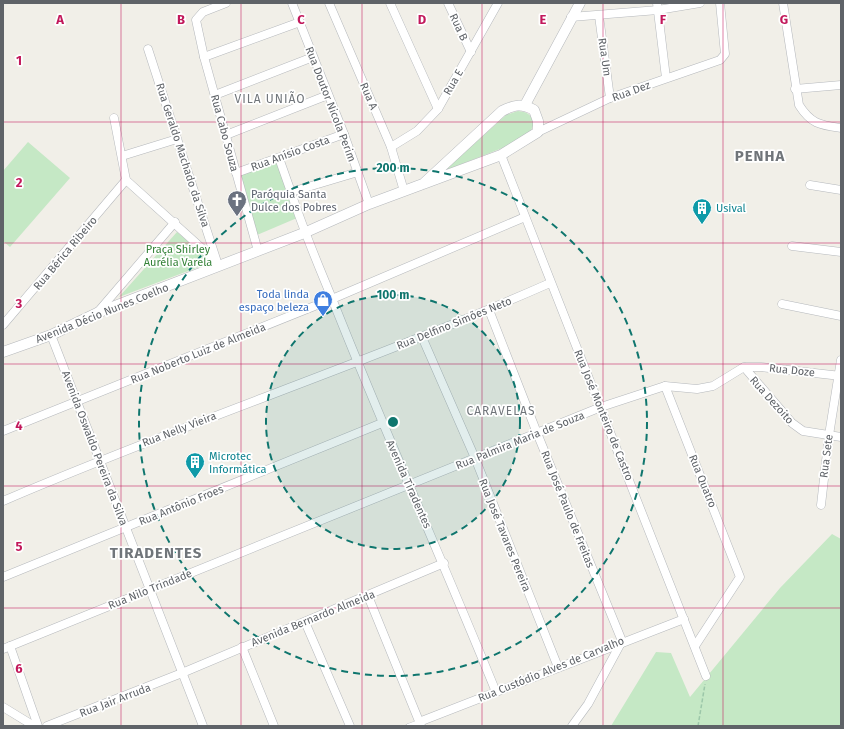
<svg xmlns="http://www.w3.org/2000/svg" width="844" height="729" font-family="'Fira Sans',sans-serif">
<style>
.green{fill:#c5e8c5}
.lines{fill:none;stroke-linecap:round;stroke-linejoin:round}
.service-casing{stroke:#b5b8bc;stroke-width:5}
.minor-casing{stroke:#b5b8bc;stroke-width:9}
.tertiary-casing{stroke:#b5b8bc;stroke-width:11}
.path{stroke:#9cc7a9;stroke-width:1.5;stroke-dasharray:4 2;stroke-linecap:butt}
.service{stroke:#fff;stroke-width:4}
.minor{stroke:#fff;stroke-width:8}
.tertiary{stroke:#fff;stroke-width:10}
.grid{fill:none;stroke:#c2185b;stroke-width:1;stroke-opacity:0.55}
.ring{fill:none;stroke:#0f766e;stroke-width:2;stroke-dasharray:7 5}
.labels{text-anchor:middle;stroke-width:3.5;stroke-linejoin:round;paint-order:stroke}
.street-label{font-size:11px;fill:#5f6368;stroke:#fff}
.worship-label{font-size:11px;fill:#5b616d;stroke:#fff;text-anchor:start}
.culture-label{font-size:11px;fill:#0d838f;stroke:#fff;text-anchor:start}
.park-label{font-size:11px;fill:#348238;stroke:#fff}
.shop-label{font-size:11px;fill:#366cbe;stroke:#fff;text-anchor:end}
.neighbourhood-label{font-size:12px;letter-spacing:1px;fill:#70757a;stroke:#fff}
.district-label{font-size:15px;font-weight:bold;letter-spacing:1px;fill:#70757a;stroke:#fff}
.grid-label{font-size:13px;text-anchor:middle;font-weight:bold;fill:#c2185b;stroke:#fff;stroke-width:3.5;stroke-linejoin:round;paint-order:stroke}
.centre{fill:#0f766e;stroke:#fff;stroke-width:2}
.ring-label{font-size:12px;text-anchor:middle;font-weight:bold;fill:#0f766e;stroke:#fff;stroke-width:3.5;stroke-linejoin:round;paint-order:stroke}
</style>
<rect width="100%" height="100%" fill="#f1efe8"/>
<g class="green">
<path d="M518,111C527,112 531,114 534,123L528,138L444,171L506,115Z"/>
<path d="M28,142L70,178L10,247L3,241V171Z"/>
<path d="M277,162L297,218L257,235L240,174Z"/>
<path d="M177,232L212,262L119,297Z"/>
<path d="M832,534L841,539V726H611L656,652L671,653L690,697L780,588Z"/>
</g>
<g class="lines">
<g class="service-casing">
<path id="service" d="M408,726L419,722"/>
</g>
<g class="minor-casing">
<g id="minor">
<path d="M226,3L203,12L196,20L204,57L258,251"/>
<path d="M292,3L344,134L369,204"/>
<path d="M329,3L391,147L404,191"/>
<path d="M390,3L438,109"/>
<path d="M448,3L471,52"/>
<path d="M657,3L666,78"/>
<path d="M783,3L799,105C811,124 820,125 841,128"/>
<path d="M599,16L610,98"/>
<path d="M571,17L658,10L700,3"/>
<path d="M148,49L217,262"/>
<path d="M204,57L300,22"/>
<path d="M795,89L841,85"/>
<path d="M215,95L313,57"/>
<path d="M114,118L126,180"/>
<path d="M538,132L610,98L720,60L725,54L720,3"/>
<path d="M226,135L328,95"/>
<path d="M391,147L417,131L438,109L498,3"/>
<path d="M501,155L706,676"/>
<path d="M122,156L177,139"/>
<path d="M279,158L291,192"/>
<path d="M358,172L291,192C304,233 321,271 337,311C388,439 444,564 496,692"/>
<path d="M236,173L344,134"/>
<path d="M126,180L216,261"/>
<path d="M810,185L841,190"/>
<path d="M792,246L841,252"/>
<path d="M782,304L841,316"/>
<path d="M489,310L537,433L622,641L588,704L572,726"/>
<path d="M97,313L175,222"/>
<path d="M3,325L126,180"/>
<path d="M51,335L203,726"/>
<path d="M422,337L475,458L558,667"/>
<path d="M744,367L792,423L803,431L841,437"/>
<path d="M665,386L740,577L695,646"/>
<path d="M3,431L332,299L525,217"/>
<path d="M3,501C184,423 371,362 550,283"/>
<path d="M821,505L829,435L841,360"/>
<path d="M3,577L382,423"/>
<path d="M368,596L421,726"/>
<path d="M305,622L350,726"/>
<path d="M10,646L38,726"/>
<path d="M242,647L274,726"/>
<path d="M3,649L601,407L665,386L697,389L713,386L744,367H761L841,376"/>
<path d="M3,707L34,726"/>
<path d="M419,722L684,619"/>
<path d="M47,726L182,673L444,563"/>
</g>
</g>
<g class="tertiary-casing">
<g id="tertiary">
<path d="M525,105L580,3"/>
<path d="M3,352L51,335L97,313L304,233L369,204L501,155L538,132V121L534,110C521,103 514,105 502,111L423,184"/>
</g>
</g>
<path class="path" d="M698,726L705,684"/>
<use href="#service" class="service"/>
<use href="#minor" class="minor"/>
<use href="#tertiary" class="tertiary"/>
</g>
<path class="grid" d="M121,3V726M241,3V726M362,3V726M482,3V726M603,3V726M723,3V726M3,122H841M3,243H841M3,364H841M3,486H841M3,608H841"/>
<circle cx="393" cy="422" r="127" fill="#0f766e" fill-opacity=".12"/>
<g class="ring">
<circle cx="393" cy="422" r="127"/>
<circle cx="393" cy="422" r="254"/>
</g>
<defs>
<g id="church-pin" transform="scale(1)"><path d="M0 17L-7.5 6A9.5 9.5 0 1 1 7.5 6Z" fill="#6b7280" stroke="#fff"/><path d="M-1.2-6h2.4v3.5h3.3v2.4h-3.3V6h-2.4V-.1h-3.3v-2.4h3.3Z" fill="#fff"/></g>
<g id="building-pin" transform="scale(1)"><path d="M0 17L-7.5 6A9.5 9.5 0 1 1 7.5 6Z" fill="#0f9aa8" stroke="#fff"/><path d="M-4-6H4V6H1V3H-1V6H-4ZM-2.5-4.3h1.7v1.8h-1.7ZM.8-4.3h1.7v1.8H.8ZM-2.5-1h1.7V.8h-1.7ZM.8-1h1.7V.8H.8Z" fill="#fff"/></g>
<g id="shop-pin" transform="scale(1)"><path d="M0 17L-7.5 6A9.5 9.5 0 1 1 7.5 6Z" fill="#3f7fe0" stroke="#fff"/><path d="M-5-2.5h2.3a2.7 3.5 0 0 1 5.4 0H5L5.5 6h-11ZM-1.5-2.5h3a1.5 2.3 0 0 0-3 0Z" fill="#fff"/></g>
</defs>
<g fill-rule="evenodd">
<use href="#church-pin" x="237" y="200"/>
<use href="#building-pin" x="702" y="208"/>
<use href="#shop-pin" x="323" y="300"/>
<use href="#building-pin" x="195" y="462"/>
</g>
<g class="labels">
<g class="street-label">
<text transform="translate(459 27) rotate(65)" y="4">Rua B</text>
<text transform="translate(605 57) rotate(82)" y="4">Rua Um</text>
<text transform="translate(453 82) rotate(-60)" y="4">Rua E</text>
<text transform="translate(631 91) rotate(-20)" y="4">Rua Dez</text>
<text transform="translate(369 96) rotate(67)" y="4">Rua A</text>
<text transform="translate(331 104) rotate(69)" y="4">Rua Doutor Nicola Perim</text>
<text transform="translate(225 133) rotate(75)" y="4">Rua Cabo Souza</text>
<text transform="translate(290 153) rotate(-20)" y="4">Rua Anísio Costa</text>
<text transform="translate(183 155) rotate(72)" y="4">Rua Geraldo Machado da Silva</text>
<text transform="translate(65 253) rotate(-50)" y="4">Rua Bérica Ribeiro</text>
<text transform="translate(102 313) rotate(-22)" y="4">Avenida Décio Nunes Coelho</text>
<text transform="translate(454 323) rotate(-22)" y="4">Rua Delfino Simões Neto</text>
<text transform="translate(198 353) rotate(-22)" y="4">Rua Noberto Luiz de Almeida</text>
<text transform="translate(792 370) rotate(6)" y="4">Rua Doze</text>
<text transform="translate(772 400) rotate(48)" y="4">Rua Dezoito</text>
<text transform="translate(604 415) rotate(68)" y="4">Rua José Monteiro de Castro</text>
<text transform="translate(179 429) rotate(-21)" y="4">Rua Nelly Vieira</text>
<text transform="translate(520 440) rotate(-22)" y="4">Rua Palmira Maria de Souza</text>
<text transform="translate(95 448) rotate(69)" y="4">Avenida Oswaldo Pereira da Silva</text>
<text transform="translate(826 456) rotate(-83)" y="4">Rua Sete</text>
<text transform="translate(703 481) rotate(68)" y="4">Rua Quatro</text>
<text transform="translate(409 484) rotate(66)" y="4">Avenida Tiradentes</text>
<text transform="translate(181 505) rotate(-22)" y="4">Rua Antônio Froes</text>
<text transform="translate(568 509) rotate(68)" y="4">Rua José Paulo de Freitas</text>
<text transform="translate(505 535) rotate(68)" y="4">Rua José Tavares Pereira</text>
<text transform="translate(150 589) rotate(-22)" y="4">Rua Nilo Trindade</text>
<text transform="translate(313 618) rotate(-22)" y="4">Avenida Bernardo Almeida</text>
<text transform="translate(551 669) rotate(-22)" y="4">Rua Custódio Alves de Carvalho</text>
<text transform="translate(115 700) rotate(-21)" y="4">Rua Jair Arruda</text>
</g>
<g class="worship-label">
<text x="251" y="198">Paróquia Santa<tspan x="251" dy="13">Dulce dos Pobres</tspan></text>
</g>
<g class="culture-label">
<text x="716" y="212">Usival</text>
<text x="209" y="460">Microtec<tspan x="209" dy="13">Informática</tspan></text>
</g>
<g class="park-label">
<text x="178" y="253">Praça Shirley<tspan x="178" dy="13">Aurélia Varela</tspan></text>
</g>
<g class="shop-label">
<text x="309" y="298">Toda linda<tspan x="309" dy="13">espaço beleza</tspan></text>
</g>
<g class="neighbourhood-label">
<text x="270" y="103">VILA UNIÃO</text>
<text x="501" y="415">CARAVELAS</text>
</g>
<g class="district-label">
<text x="760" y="161">PENHA</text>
<text x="156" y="558">TIRADENTES</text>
</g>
</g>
<g class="grid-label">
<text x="60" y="24">A</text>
<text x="181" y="24">B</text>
<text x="301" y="24">C</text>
<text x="422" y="24">D</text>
<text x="543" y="24">E</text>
<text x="663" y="24">F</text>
<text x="784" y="24">G</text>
<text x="19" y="65">1</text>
<text x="19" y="187">2</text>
<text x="19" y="308">3</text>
<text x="19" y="430">4</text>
<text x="19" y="551">5</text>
<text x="19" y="673">6</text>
</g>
<circle cx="393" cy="422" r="6" class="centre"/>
<g class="ring-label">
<text x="393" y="172">200 m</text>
<text x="393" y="299">100 m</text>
</g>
<rect width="844" height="729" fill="none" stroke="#5f6368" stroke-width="8"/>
</svg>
